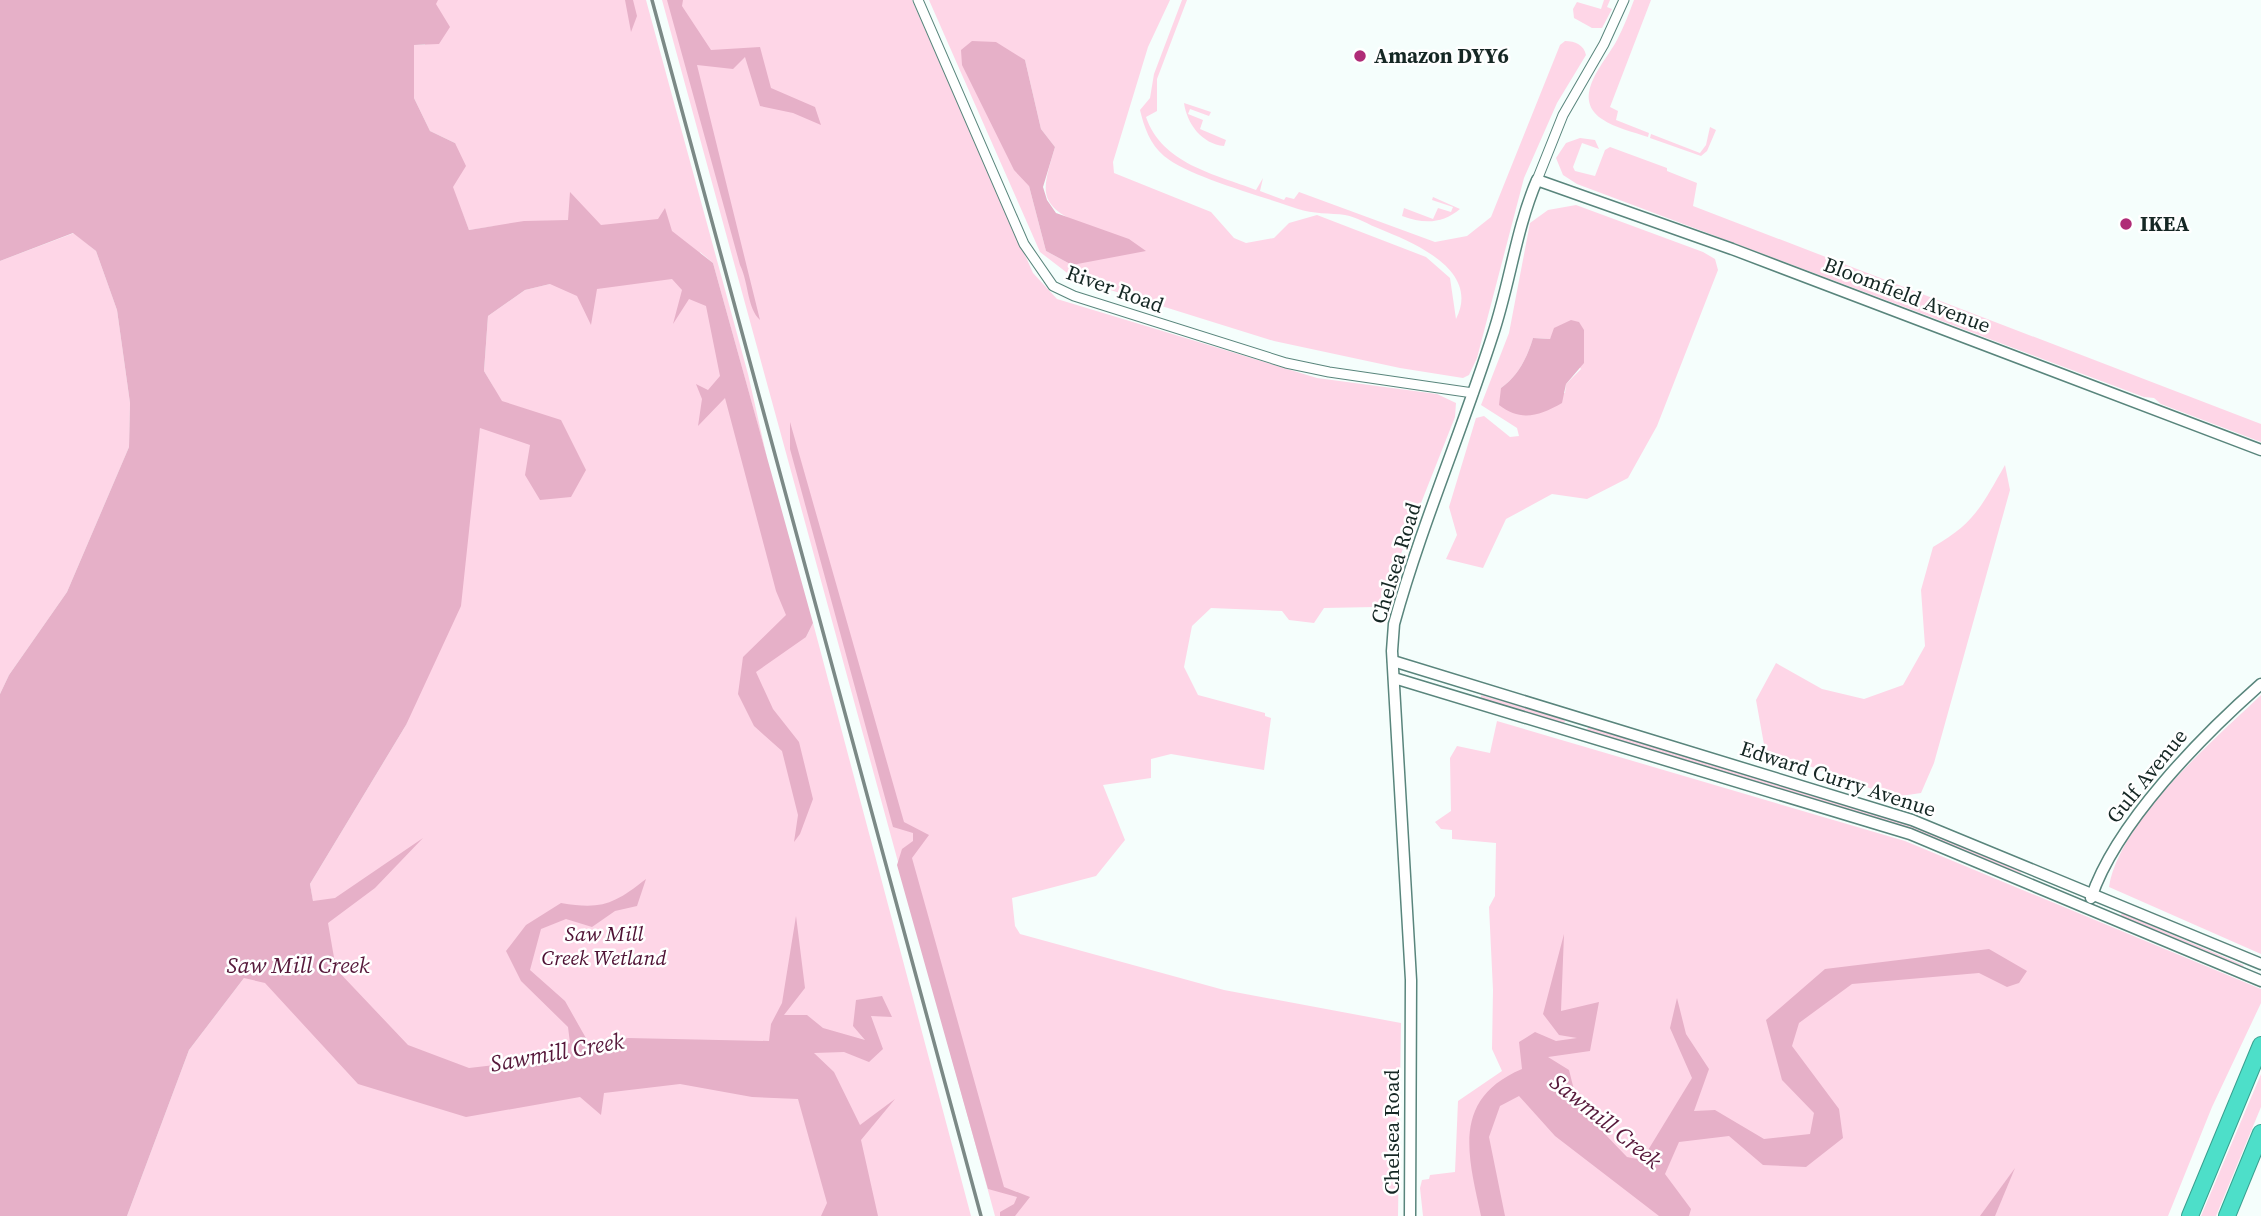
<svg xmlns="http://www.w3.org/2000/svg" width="2261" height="1216" font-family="'Source Serif 4',serif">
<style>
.green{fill:#fed6e7;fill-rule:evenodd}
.water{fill:#e6b0c8}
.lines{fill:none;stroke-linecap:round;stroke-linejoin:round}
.minor-casing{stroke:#59857c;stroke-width:11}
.tertiary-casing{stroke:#59857c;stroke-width:13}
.motorway-casing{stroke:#399f8f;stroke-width:18}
.minor{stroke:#fff;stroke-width:9}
.tertiary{stroke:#fff;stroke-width:10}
.motorway{stroke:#4ddfc9;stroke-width:16}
.rail{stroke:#7b8986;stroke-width:3.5}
.poi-dot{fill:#af2c77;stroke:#fff;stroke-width:2.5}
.labels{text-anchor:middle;stroke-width:5;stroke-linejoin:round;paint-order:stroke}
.poi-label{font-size:21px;font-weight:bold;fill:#152724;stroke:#fff;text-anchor:start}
.street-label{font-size:21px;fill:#152724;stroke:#fff}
.park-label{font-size:21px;font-style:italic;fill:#4e1033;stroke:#fff}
.water-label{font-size:23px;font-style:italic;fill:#57193b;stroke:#fff}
</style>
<rect width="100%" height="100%" fill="#f5fefc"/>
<g class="green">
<path d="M427,0H646L748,374L767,458L713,263L700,252L806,637L813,623L971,1216H127L189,1050L244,978L316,901L313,902L310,884L406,725L480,428L494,388L484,371L488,316L525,290L550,284L495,226L469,230L452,187L455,143L430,131L414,98V45H425Z"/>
<path d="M662,0H912L1033,273L1057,299L1317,378L1437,394L1456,403L1455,417L1395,569L1394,589L1382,592L1380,604L1375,607L1324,608L1314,623L1289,620L1282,611L1211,608L1192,626L1184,667L1198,695L1265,713V716L1271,718L1264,770L1171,754L1151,759V778L1103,785L1125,840L1096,876L1012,898L1015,926L1020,934L1224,990L1401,1023L1398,1216H995Z"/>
<path d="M929,0H1170L1148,47L1113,162L1114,173L1211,212L1234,238L1246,243L1274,238L1289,223L1317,215L1426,257L1450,278L1456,319C1481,270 1414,243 1380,229C1369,225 1357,217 1345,215C1331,213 1312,214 1298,209C1265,197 1189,177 1164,156C1150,144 1144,127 1140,110L1150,98L1154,74L1182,0H1187L1157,79V111L1146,117C1162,164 1215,174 1256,190L1263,178L1260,191L1284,200L1286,197L1294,199L1299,192L1435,242L1467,236L1491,217L1560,45L1565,41C1575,41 1584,45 1586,55L1557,103L1524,178L1477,358L1469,375L1463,378L1400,368L1274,341L1075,279L1040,252ZM1025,60L1041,129L1055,147C1043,189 1035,204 1081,224L1091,260L1072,265L1046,251L1029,186Z"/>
<path d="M1604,0H1610L1607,7L1612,9L1602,28H1592L1574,18L1573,9L1577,2L1601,9Z"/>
<path d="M1634,0H1651L1610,107L1618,111L1616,120L1649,133L1648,137C1633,132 1615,128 1602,119C1570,97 1605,63 1617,40C1624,27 1629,13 1634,0Z"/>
<path d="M1184,103L1211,112L1209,116L1190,109L1188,114L1203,120L1200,129L1226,140L1224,146C1202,144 1187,124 1184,103Z"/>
<path d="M1710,127L1716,130L1707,151L1701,156L1650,138L1651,134L1700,153L1706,145Z"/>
<path d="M1580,138L1595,140L1599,149L1582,143L1573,167L1575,171L1595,176L1605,150L1610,147L1667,168V171L1697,183L1693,206L2261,424V442L2161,404L2154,398L2144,397L1577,184L1563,175L1556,158L1566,143Z"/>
<path d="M1433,197L1460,209C1442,224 1424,224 1402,216L1404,208L1433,219L1438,208L1451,212L1453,207L1432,200Z"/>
<path d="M1576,205L1703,252L1715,259L1718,270L1657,426L1628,478L1587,499L1552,494L1506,519L1483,568L1446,559L1457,535L1449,507L1476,418L1484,416L1510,437L1519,436L1517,428L1481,405L1509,333L1530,223L1548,210ZM1553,333L1581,369L1566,384L1565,393L1501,388C1518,376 1527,358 1533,338L1550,339Z"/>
<path d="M74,233L96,251L117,310L130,403L129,447L67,592L9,675L0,694V261Z"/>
<path d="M2005,465L2010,490L1934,763L1921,793L1894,797L1765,750L1756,700L1776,663L1822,689L1864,699L1903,685L1925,646L1921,590L1933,547C1975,523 1982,505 2005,465Z"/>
<path d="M1481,695L1564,719L1565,722L1562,724L1481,699Z"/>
<path d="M2261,695V954L2109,887C2120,820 2213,741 2261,695Z"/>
<path d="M1497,721L1905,841L2261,989V1003L2212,1107L2168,1216H1423L1420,1188L1422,1180L1429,1179L1430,1175L1455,1172L1458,1101L1502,1071L1492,1049L1493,990L1489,907L1495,896L1496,843L1452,839V830L1441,829L1435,822L1451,811L1450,758L1457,746L1490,753Z"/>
<path d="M1588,727L1912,825L2018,869L2022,874L1929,839L1587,731Z"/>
<path d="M2122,913L2243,965L2244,967L2120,918Z"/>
<path d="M2261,1074V1107L2216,1216H2201Z"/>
</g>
<g class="water">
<path d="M0,0H438L436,4L450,27L439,44L414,45V98L430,131L455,143L466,166L453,187L469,230L524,221L568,220L570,192L601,225L658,219L665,208L672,231L713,263L813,623L806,637L756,672L773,709L799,742L813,799L800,834L794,842L798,815L782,751L754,726L738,694L743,657L786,615L776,591L725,398L698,426L702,399L696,384L708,390L720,376L706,306L689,299L673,324L682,290L672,279L597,289L591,325L577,296L550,284L525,290L488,316L484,371L502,401L561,420L586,470L571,497L540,500L525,475L530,445L480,428L461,606L406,725L310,884L313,901L335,898L423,838L375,888L328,923L336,969L408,1045L469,1068L530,1061L570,1043L568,1027L521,981L506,951L526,925L561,903C602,910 614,904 646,879L637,906L615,911L592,927L566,919L541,929L530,970L565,1001L591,1047L628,1038L769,1041L771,1024L782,1003L796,916L805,988L784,1015H807L823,1028L865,1040L853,1026L856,1000L882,996L892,1017L871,1016L883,1049L869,1062L844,1052L814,1053L834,1072L860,1125L895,1099L861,1140L878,1216H821L827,1203L798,1099L752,1097L680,1084L604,1093L601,1115L580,1097L466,1117L358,1084L265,983L244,978L189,1050L127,1216H0V694L9,675L67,592L129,447L130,403L117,310L96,251L73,233L0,261Z"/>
<path d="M625,0H633L637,16L631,32Z"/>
<path d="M667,0H683L682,6L711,50L760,47L771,88L815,107L821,125L793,113L760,106L745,57L733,69L697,65L760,320C747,308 749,284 740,265Z"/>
<path d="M972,41L996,42L1025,60L1041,129L1055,147L1043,187L1047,200L1056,213L1129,239L1146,251L1072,265L1046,251L1029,186L1014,170L962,65L961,50Z"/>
<path d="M1571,320L1579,322L1584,330V363L1566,384L1562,403C1539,416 1521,422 1499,405L1501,388C1518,376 1527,358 1533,338L1550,339L1554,328Z"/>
<path d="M790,422L904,822L929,835L912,858L1004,1187L1030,1197L1015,1216H1000V1212L1014,1204L1017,1197L988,1189L897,865L902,849L913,841V833L893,827L790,449Z"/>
<path d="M1564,934L1561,1011L1599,1002L1590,1051L1548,1057L1569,1070L1578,1106L1627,1157L1642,1160L1692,1078L1670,1028L1677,998L1686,1034L1709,1069L1694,1111L1715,1110L1764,1139L1810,1134L1814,1113L1782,1080L1766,1020L1825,969L1989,949L2027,971L2019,983L2007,987L1979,973L1852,984L1799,1023L1792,1046L1839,1109L1843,1138L1806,1167L1763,1165L1729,1136L1679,1142L1665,1174L1691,1209L1689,1216H1659L1555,1136L1519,1096L1500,1106L1489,1137L1505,1216H1481C1468,1155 1451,1099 1522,1069L1519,1042L1535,1032L1556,1041L1577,1038L1559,1035L1543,1014Z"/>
<path d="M2015,1168L1995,1216H1980Z"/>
</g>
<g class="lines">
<g class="minor-casing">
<g id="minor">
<path d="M918,0L1024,244L1053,286L1074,296L1286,363L1329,372L1473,393"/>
<path d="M1537,180L1563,115L1604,44L1624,0"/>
</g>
</g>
<g class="tertiary-casing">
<g id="tertiary">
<path d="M1393,661L1912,820L2261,964"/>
<path d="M1394,678L1910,834L2261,981"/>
<path d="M2091,898C2116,823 2202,736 2261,684"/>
<path d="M1410,1216L1411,980L1392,651L1394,624C1421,526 1462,431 1493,334C1510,283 1516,229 1537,180L1732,249L2261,450"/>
</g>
</g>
<g class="motorway-casing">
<g id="motorway">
<path d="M2190,1216L2261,1045"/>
<path d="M2227,1216L2261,1133"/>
</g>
</g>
<use href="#minor" class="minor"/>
<use href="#tertiary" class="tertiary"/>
<use href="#motorway" class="motorway"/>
<path class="rail" d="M652,0L981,1216"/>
</g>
<g class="poi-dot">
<circle cx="1360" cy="56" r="7"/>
<circle cx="2126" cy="224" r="7"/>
</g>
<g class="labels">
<g class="poi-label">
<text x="1374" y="63">Amazon DYY6</text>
<text x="2140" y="231">IKEA</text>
</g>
<g class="street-label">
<text transform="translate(1115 289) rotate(20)" y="7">River Road</text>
<text transform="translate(1907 295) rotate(21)" y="7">Bloomfield Avenue</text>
<text transform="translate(1396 563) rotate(-73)" y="7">Chelsea Road</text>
<text transform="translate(2147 776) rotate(-51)" y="7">Gulf Avenue</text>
<text transform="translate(1838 779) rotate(18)" y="7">Edward Curry Avenue</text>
<text transform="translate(1392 1132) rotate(-90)" y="7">Chelsea Road</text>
</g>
<g class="park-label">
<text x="604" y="941">Saw Mill<tspan x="604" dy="24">Creek Wetland</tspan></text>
</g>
<g class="water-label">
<text x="298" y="973">Saw Mill Creek</text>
<text transform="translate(557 1052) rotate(-10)" y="8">Sawmill Creek</text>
<text transform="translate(1606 1121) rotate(39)" y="8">Sawmill Creek</text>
</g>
</g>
</svg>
